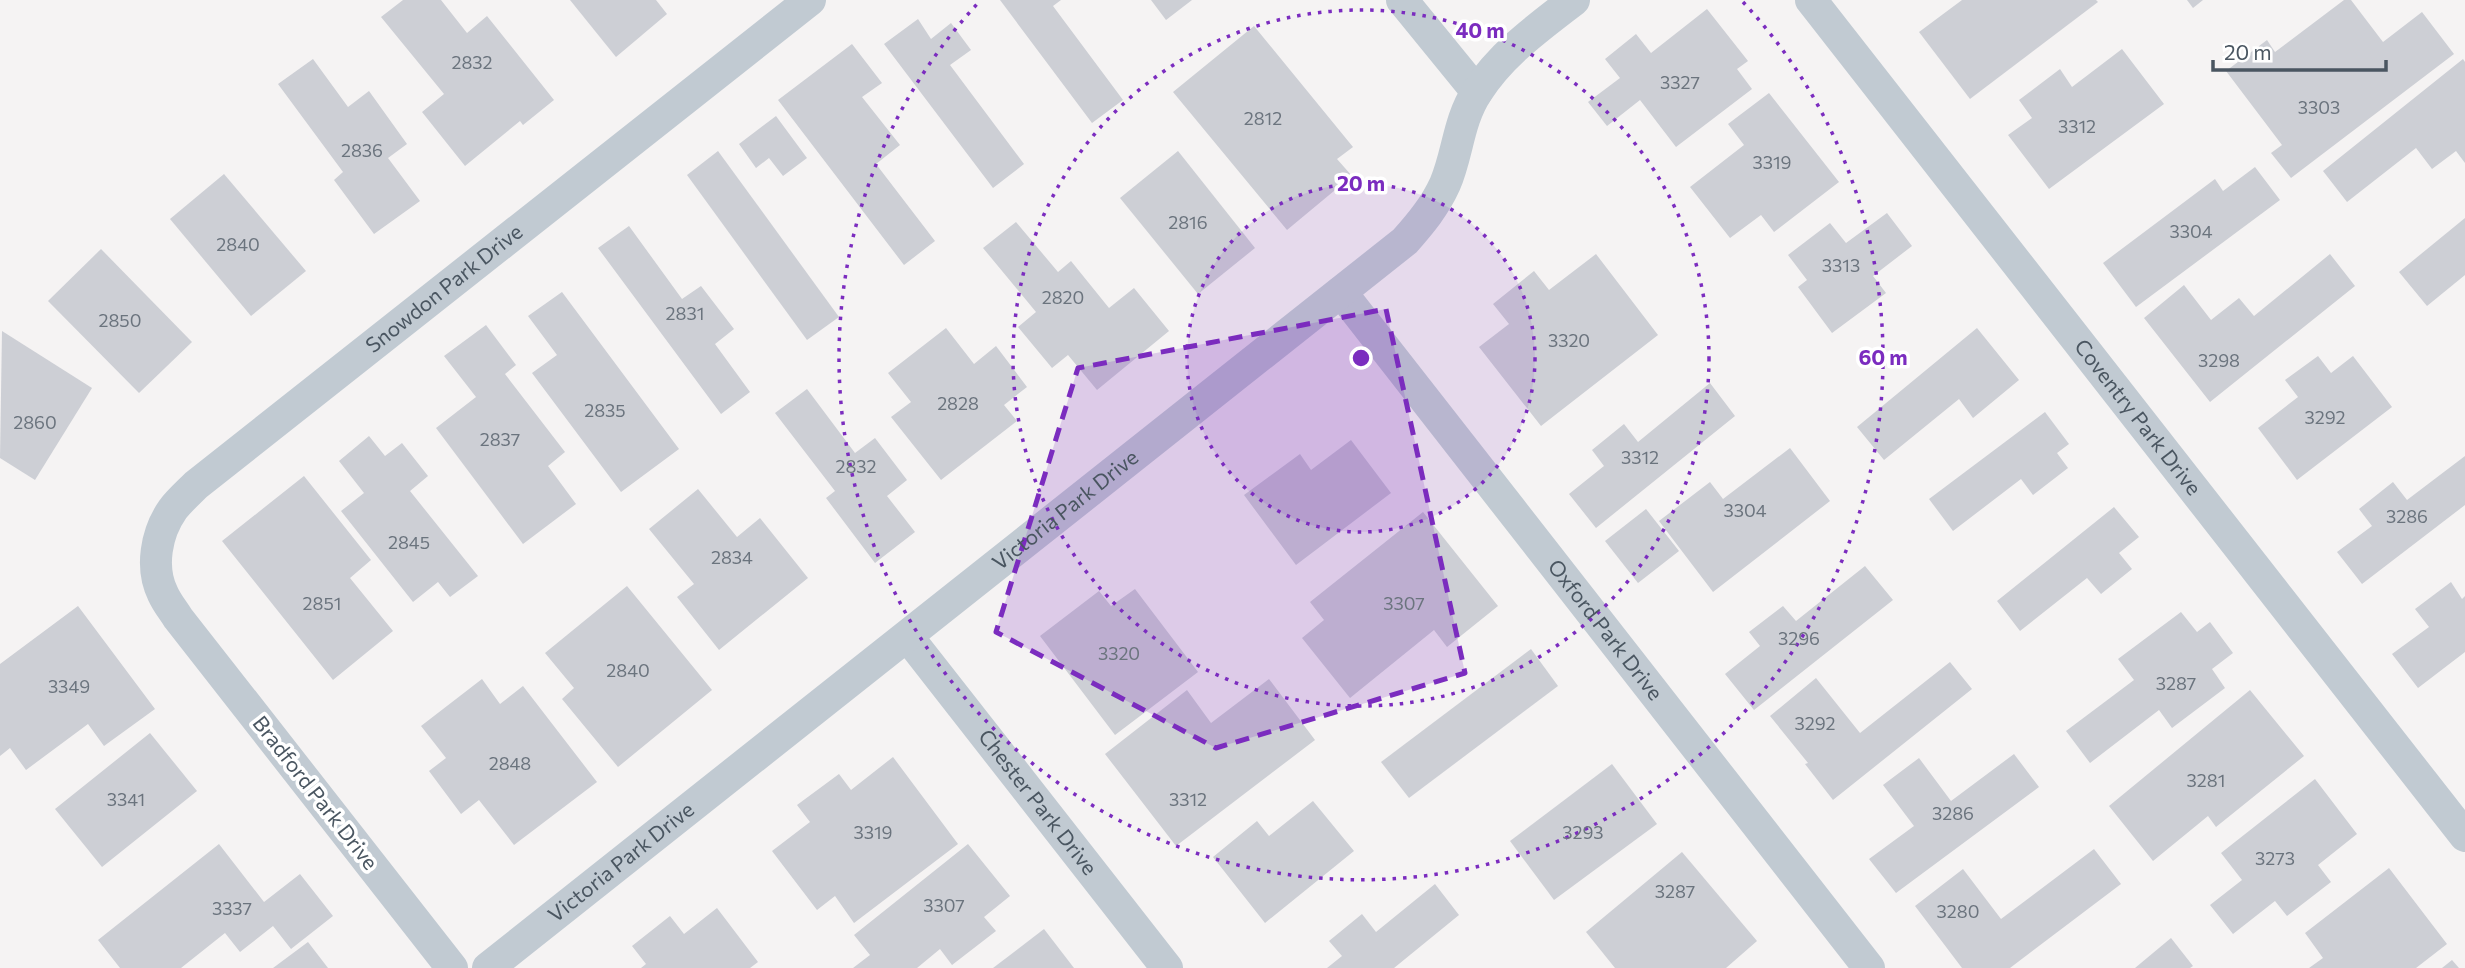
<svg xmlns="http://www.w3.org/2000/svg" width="2465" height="968" font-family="Commissioner,sans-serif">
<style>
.building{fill:#cdcfd5}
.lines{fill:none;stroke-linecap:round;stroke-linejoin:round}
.service{stroke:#c1cad2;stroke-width:32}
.marked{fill:#7b2cbf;fill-opacity:0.2;stroke:#7b2cbf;stroke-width:5;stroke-dasharray:14 9;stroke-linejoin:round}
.ring{fill:none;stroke:#7b2cbf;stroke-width:3.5;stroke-dasharray:3.5 7}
.labels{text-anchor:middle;stroke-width:7;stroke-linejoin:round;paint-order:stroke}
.number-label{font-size:18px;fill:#6b747e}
.street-label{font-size:21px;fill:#4a5661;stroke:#fff}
.centre{fill:#7b2cbf;stroke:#fff;stroke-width:3.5}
.ring-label{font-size:21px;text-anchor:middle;font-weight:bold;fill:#7b2cbf;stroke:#fff;stroke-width:7;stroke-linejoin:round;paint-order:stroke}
</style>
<rect width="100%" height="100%" fill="#f5f3f3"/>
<g class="building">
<path d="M403,0H441L467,33L487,16L554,100L523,125L520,121L465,166L422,112L444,94L381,17Z"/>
<path d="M570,0H656L667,14L616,57Z"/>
<path d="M1000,0H1061L1053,6L1123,100L1092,123Z"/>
<path d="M1151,0H1192L1166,20Z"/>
<path d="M1962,0H2096L2098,2L1970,99L1919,32Z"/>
<path d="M2187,0H2203L2193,8Z"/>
<path d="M2344,0H2351L2383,42L2422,12L2454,54L2291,178L2271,153L2282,145L2226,71L2267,40L2275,52Z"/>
<path d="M1707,9L1748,61L1737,69L1752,89L1676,147L1640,100L1607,126L1588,102L1620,78L1605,59L1636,34L1651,53Z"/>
<path d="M918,19L931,39L951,23L971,50L950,65L1024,164L993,188L884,44Z"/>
<path d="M1254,26L1353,147L1337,159L1352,176L1287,230L1173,92Z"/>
<path d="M852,44L882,83L862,97L900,145L876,164L935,241L904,265L778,100Z"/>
<path d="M2122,49L2164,104L2049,189L2008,135L2032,118L2019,100L2060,69L2072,87Z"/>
<path d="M313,59L348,107L369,91L407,144L388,158L420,201L374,234L334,180L343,172L278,84Z"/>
<path d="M2463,59L2465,62V163L2456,151L2432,169L2416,148L2347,202L2323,171Z"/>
<path d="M1769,93L1839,182L1774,232L1761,215L1730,238L1690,187L1744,145L1728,124Z"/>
<path d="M776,116L807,158L783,176L769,158L756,168L739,144Z"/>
<path d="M718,151L839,317L807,340L687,175Z"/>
<path d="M1178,151L1255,248L1198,294L1120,198Z"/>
<path d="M2255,167L2280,200L2136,307L2103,263L2215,179L2223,191Z"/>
<path d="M224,174L306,271L251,316L170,219Z"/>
<path d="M1887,213L1912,246L1873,276L1886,293L1832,333L1798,287L1807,280L1788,255L1830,223L1846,243Z"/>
<path d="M2465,218V275L2427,306L2399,272Z"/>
<path d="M1016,222L1058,272L1071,261L1109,308L1134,288L1169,331L1097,390L1068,355L1052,368L1018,327L1036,312L983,248Z"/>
<path d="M629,226L682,299L701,286L734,329L715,344L750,392L721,414L598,248Z"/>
<path d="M101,249L192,342L139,393L48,301Z"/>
<path d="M1596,254L1658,335L1541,426L1479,347L1509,324L1493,304L1534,271L1549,290Z"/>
<path d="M2330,254L2355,286L2210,402L2144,318L2184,285L2211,320L2239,298L2254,316Z"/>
<path d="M562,292L679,449L621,492L532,373L557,355L528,316Z"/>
<path d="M486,325L516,365L505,374L565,452L548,466L576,504L523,544L436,428L476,397L444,356Z"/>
<path d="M946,328L974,364L996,346L1027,387L1004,405L1017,421L941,480L891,417L911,402L888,373Z"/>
<path d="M1977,328L2019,380L1973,418L1959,399L1884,460L1857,427Z"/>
<path d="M2,331L92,388L35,480L0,458Z"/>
<path d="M2318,356L2331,373L2353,356L2392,407L2297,480L2258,428L2298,397L2285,380Z"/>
<path d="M1710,383L1735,416L1596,528L1569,494L1604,466L1592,450L1624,424L1638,442Z"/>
<path d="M807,389L855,453L875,438L907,480L887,496L915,532L875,563L826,498L835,491L775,413Z"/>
<path d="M2045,412L2069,444L2057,453L2068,468L2033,495L2021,479L1953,531L1929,499Z"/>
<path d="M369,436L385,456L402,443L428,476L410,491L478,576L450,597L438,582L413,602L341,511L364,493L339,461Z"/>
<path d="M1351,440L1391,493L1296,565L1244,495L1300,454L1311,470Z"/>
<path d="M1790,448L1830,501L1713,592L1659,521L1710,482L1723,499Z"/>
<path d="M2465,456V505L2362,584L2337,552L2372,526L2359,509L2393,482L2407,500Z"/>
<path d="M304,476L371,560L350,578L393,631L333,680L222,541Z"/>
<path d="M698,489L737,537L760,518L808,578L719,650L677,597L694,584L649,529Z"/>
<path d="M2114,507L2139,537L2119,553L2132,569L2101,594L2087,578L2020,631L1997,601Z"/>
<path d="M1646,509L1679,551L1638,583L1605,541Z"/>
<path d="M1423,512L1498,606L1447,647L1434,630L1350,698L1302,638L1324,620L1310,602Z"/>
<path d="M1865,566L1893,600L1754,710L1725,674L1760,646L1749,632L1783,606L1796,621Z"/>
<path d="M2451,582L2462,599L2465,596V652L2418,688L2392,654L2429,627L2415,609Z"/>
<path d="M627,586L712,690L618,767L562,699L574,688L545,653Z"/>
<path d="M1135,589L1198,672L1115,735L1040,636L1099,591L1111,606Z"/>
<path d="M78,606L155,709L104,746L88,724L26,770L10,748L0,756V664Z"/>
<path d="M2181,612L2197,632L2210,622L2233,653L2212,669L2225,688L2172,728L2159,710L2090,763L2066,731L2134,680L2118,659Z"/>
<path d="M1531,649L1558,686L1409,798L1381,762Z"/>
<path d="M1950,662L1972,689L1833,800L1805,764L1808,763L1770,716L1816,678L1860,733Z"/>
<path d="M482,679L500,704L523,686L597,782L514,845L479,800L461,814L429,771L446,758L421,726Z"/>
<path d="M1269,679L1315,740L1176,846L1105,754L1187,690L1211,723Z"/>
<path d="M2250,690L2304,756L2216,827L2208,816L2153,861L2109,806Z"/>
<path d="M150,733L197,791L102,867L55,809Z"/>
<path d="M2014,754L2039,787L1896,893L1869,859L1914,826L1883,785L1919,758L1951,801Z"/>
<path d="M893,757L958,844L854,923L835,896L817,910L772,851L810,822L797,805L839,774L851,790Z"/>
<path d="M1612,764L1657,824L1554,900L1510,841Z"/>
<path d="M2315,779L2357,834L2318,865L2331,882L2287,916L2275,901L2233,934L2210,905L2242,880L2221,853Z"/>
<path d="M1313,801L1354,851L1265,923L1213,857L1257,821L1269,836Z"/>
<path d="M219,844L264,902L300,874L333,916L291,949L273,926L240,952L225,933L181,968H120L98,940Z"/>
<path d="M968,844L1010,896L984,917L996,931L952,965L940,949L917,968H853L870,955L854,935Z"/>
<path d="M2094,849L2121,884L2010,968H1962L1915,906L1963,869L2001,919Z"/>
<path d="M1682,852L1757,941L1726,968H1615L1586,932Z"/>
<path d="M2389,868L2447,944L2416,968H2309L2323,958L2305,933Z"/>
<path d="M1435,884L1459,915L1394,968H1327L1342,956L1329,941L1362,914L1376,932Z"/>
<path d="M717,908L758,962L750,968H641L646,964L632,946L670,916L684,934Z"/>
<path d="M1044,929L1074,968H993Z"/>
<path d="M2171,938L2193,966L2190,968H2135Z"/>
<path d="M308,942L328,968H273Z"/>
<path d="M2452,960L2459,968H2442Z"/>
</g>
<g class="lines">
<g class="service">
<path d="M1402,0L1477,92"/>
<path id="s1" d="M1811,0L2465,836"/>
<path id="s2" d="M1341,292L1869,968"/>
<path id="s3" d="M908,637L1167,968"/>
<path id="s4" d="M452,968L178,618C173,610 167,603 163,594C150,568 156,533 173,509C179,501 188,493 196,485L810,0"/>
<path id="s5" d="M488,968L1405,241C1421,223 1435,206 1445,184C1458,154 1458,121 1477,92C1501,54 1539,27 1574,0"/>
</g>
</g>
<path class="marked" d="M1386,309L1465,673L1216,748L996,632L1078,368Z"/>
<circle cx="1361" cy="358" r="174" fill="#7b2cbf" fill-opacity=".12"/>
<g class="ring">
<circle cx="1361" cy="358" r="174"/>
<circle cx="1361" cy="358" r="348"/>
<path d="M1743 2A522 522 0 1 1 979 2"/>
</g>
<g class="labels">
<g class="number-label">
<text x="472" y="69">2832</text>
<text x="1680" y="89">3327</text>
<text x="2319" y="114">3303</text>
<text x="1263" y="125">2812</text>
<text x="2077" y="133">3312</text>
<text x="362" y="157">2836</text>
<text x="1772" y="169">3319</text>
<text x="1188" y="229">2816</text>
<text x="2191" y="238">3304</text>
<text x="238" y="251">2840</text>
<text x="1841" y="272">3313</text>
<text x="1063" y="304">2820</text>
<text x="685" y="320">2831</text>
<text x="120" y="327">2850</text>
<text x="1569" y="347">3320</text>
<text x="2219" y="367">3298</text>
<text x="958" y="410">2828</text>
<text x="605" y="417">2835</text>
<text x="2325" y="424">3292</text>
<text x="35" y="429">2860</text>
<text x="500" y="446">2837</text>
<text x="1640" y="464">3312</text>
<text x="856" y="473">2832</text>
<text x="1745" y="517">3304</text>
<text x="2407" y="523">3286</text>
<text x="409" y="549">2845</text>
<text x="732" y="564">2834</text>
<text x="322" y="610">2851</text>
<text x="1404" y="610">3307</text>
<text x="1799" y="645">3296</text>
<text x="1119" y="660">3320</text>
<text x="628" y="677">2840</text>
<text x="2176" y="690">3287</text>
<text x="69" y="693">3349</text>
<text x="1815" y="730">3292</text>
<text x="510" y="770">2848</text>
<text x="2206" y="787">3281</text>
<text x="126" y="806">3341</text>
<text x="1188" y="806">3312</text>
<text x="1953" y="820">3286</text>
<text x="873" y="839">3319</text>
<text x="1583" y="839">3293</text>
<text x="2275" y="865">3273</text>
<text x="1675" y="898">3287</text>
<text x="944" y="912">3307</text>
<text x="232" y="915">3337</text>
<text x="1958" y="918">3280</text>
</g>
<g class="street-label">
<text dy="7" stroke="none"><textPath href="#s4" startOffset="912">Snowdon Park Drive</textPath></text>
<text dy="7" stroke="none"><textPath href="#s1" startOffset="530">Coventry Park Drive</textPath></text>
<text dy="7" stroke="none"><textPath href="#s5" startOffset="737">Victoria Park Drive</textPath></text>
<text dy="7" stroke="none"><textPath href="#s2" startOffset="429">Oxford Park Drive</textPath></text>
<text transform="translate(315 793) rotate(52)" y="7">Bradford Park Drive</text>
<text dy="7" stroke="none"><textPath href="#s3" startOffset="210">Chester Park Drive</textPath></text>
<text dy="7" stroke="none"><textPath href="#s5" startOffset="170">Victoria Park Drive</textPath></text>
</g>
</g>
<circle cx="1361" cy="358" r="10" class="centre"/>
<g class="ring-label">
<text x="1480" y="38">40 m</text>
<text x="1361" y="191">20 m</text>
<text x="1883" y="365">60 m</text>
</g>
<path d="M2213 60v10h173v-10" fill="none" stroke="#4a5661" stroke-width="3.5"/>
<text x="2224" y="60" font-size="21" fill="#4a5661" stroke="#ffffff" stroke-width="5" paint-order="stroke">20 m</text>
</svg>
